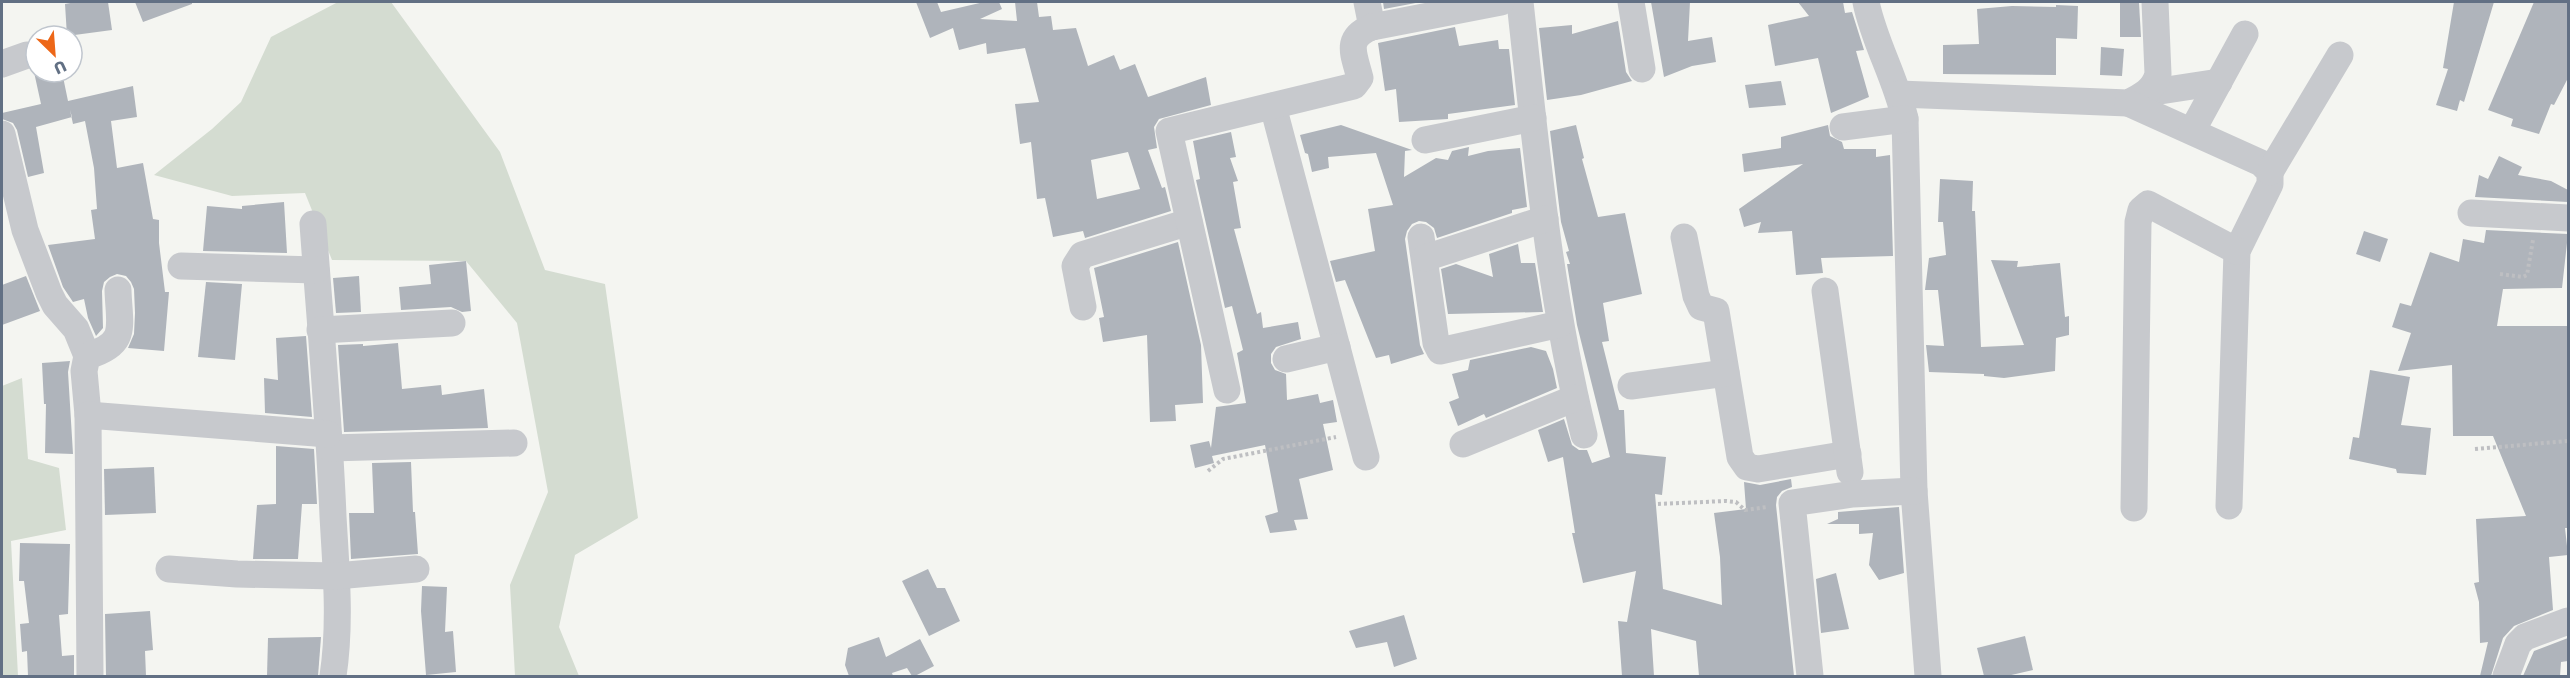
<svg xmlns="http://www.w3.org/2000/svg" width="2570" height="678" font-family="Rubik,sans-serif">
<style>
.green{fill:#d4dcd1}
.building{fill:#afb4bb;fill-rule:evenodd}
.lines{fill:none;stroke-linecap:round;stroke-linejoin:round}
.path{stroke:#bebfc2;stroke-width:4;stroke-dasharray:3 3;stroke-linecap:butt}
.minor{stroke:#c7c9cd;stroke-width:27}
</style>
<rect width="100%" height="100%" fill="#f4f5f1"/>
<g class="green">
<path d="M338,2H391L500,152L545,270L605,284L638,518L575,555L559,627L579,676H515L510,585L548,492L517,323L466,261L332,260L305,193L232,196L154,175L212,129L241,102L271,37Z"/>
<path d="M22,378L28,459L59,468L66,530L11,541L18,676H2V386Z"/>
</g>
<g class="building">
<path d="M76,2H108L112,30L67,36L65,4Z"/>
<path d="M135,2H192V4L143,22Z"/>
<path d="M916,2H937L941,12L984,2H999L1002,9L980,19L1017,21L1015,2H1037L1039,17L1051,16L1053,30L1076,28L1088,66L1114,55L1120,70L1135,64L1148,97L1206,77L1211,105L1159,119L1154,127L1157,148L1148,150L1162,188L1165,187L1171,211L1085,238L1083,231L1053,237L1045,198L1037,199L1031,142L1020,144L1015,104L1039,102L1025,48L987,54L986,43L959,50L953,28L930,38ZM1128,152L1140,189L1097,199L1091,160Z"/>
<path d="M1383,2H1421L1384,9Z"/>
<path d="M1651,2H1690L1688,41L1712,37L1716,62L1692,66L1664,77Z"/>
<path d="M1798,2H1843L1845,13L1852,12L1864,50L1856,51L1869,97L1831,113L1818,58L1775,66L1768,25L1809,16Z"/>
<path d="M2454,2H2494L2464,102L2460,100L2457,111L2436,105L2448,69L2443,68Z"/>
<path d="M2534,2H2568V78L2554,105L2551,104L2539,134L2511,126L2513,119L2488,110Z"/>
<path d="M2120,3H2139L2141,37H2120Z"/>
<path d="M2056,5L2078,6L2077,39L2056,38V75L1943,74V45L1979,44L1977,9L2012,6L2056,7Z"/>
<path d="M1618,21L1626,72L1632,81L1581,95L1547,100L1539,28L1572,25V34Z"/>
<path d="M1455,27L1459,46L1498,40L1499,49H1509L1515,105L1448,114V119L1399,122L1396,89L1385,91L1378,43Z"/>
<path d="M2101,47L2124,49L2122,76L2100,75Z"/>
<path d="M34,72H62L68,101L133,86L137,117L111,121L117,168L143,163L153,219L159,220V243L165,292H169L164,351L128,348L134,334L135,313L134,289L131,282L126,276L117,274L110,277L104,282L102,291L103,328L96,336L88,318L84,299L73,302L63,287L48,245L95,239L91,210L97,209L94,168L85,121L73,124L70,110L72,117L36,127L44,173L28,177L17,130L13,123L2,119V113L41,104Z"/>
<path d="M1781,81L1786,105L1749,108L1745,85Z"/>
<path d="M1341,125L1412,150L1405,151L1404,177L1436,158L1448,160L1452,151L1469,147L1468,156L1488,151L1520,148L1527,207L1512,210V213L1437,238L1434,228L1426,222L1419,221L1412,224L1407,231L1405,239L1420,345L1424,354L1391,364L1389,355L1376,358L1345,280L1336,282L1330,261L1375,251L1368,209L1393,205L1376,153L1328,157L1329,168L1312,172L1308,154L1305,153L1300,135Z"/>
<path d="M1576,125L1584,158L1582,159L1598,217L1625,213L1642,294L1603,303L1609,341L1602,342L1619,410H1624L1626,453L1666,457L1662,495L1655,494L1663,589L1722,605L1720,557L1714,513L1746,509L1744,482L1760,485L1791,479L1792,487L1782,491L1777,497L1776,505L1794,676H1699L1696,641L1651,629L1654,676H1622L1618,621L1627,622L1636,571L1583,583L1572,533H1575L1563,457L1548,462L1538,430L1564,419L1572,445L1579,450H1587L1592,463L1610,457L1577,325L1567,264H1570L1566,252L1569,251L1561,222L1550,131Z"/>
<path d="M1828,125L1830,136L1842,142L1844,149H1876V157L1890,155L1893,256L1821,258L1823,273L1796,275L1792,231L1758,233L1761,222L1744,227L1739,209L1803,164L1744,172L1742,154L1781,148V137Z"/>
<path d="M1231,132L1236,157L1230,158L1238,181L1233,182L1241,228L1234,229L1257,314L1261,312L1263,328L1298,322L1301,339L1276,347L1271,354V363L1275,370L1286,374L1287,400L1318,394L1320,403L1333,400L1337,422L1323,424L1333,470L1299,479L1308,519L1294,520L1297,530L1270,533L1265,516L1278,512L1265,445L1212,456L1214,463L1195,468L1190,445L1209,441L1211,448L1216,407L1246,403L1237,353L1243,350L1232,306L1225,308L1196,180L1200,179L1193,141Z"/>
<path d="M2499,156L2522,167L2518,175L2551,181L2568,190V202L2475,197L2479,175L2488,179Z"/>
<path d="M1940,179L1973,181L1972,211H1975L1981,347L2024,345L1991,260L2018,261L2017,267L2060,263L2065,317L2069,316V335L2056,338L2055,371L2004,378L1984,376V374L1929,372L1926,345L1944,346L1938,290H1925L1929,258L1946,255L1943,222H1938Z"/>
<path d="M284,202L287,253L203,251L207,206L242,209V206Z"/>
<path d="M2486,230L2568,234L2562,288L2503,289L2497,326H2568V528H2565L2568,555L2549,557L2553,610L2514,626L2503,638L2491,676H2480L2488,642L2480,643L2479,602L2474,583L2479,582L2476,519L2526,516L2493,436H2453L2452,365L2398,371L2411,333L2392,327L2400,303L2411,306L2430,252L2459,262L2463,239L2484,243Z"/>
<path d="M2364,231L2388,239L2380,262L2356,254Z"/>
<path d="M1178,242L1201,345L1203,403L1175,405L1176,421L1150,422L1147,335L1103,342L1099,318L1104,317L1094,268Z"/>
<path d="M1518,244L1521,263H1535L1543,312L1448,314L1441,269L1456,264L1493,277L1489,254Z"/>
<path d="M466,261L471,311L462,312L451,307L401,310L399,287L431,284L429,265Z"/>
<path d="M26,276L40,311L2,325V285Z"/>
<path d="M359,276L361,312L336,313L333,278Z"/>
<path d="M206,282L242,284L235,360L198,357Z"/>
<path d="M306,336L312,417L265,413L264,378L278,380L276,338Z"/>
<path d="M398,343L402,389L441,385L442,395L484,389L488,428L344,432L338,345L363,344V346Z"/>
<path d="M1531,347L1546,351L1553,369L1557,388L1486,418L1484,414L1458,426L1449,402L1459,398L1452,374L1468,370L1470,360Z"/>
<path d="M70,361L68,372L73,454L45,453L46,404H44L42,363Z"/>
<path d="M2370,370L2410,377L2401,425L2431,428L2426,475L2397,473L2396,469L2349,459L2353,437L2359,438Z"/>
<path d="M276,446L314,449L317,504H302L298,559H253L257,505L276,504Z"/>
<path d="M411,462L413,512H415L418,554L351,559L349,513H374L372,463Z"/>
<path d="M154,467L156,513L105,515L104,469Z"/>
<path d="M1899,507L1904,573L1879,580L1869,565L1873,533L1859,534V524H1827L1838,519V512Z"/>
<path d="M20,543L70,544L68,614L59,615L62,656L74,655V676H28L27,651L22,652L20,624L29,623L24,581H19Z"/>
<path d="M928,569L937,588H945L960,621L929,636L902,581Z"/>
<path d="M1836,573L1849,629L1821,633L1816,579Z"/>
<path d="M422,586L447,587L445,632L453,631L456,672L426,675L421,611Z"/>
<path d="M150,611L153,650L145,651L146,676H106L105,614Z"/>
<path d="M1404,615L1417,659L1394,667L1387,642L1356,648L1349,631Z"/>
<path d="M2025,636L2033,670L2007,676H1984L1977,648Z"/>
<path d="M321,637L318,676H267L268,638Z"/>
<path d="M879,637L886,657L920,639L934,666L915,676H912L907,668L892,673L893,676H849L845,665L848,648Z"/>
<path d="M2568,638V661L2561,662L2560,676H2523L2534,651Z"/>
</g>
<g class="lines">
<g class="path">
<path d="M2500,274L2523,277L2527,275L2533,240"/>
<path d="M2475,449L2568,441"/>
<path d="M1208,471L1223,459L1336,437"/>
<path d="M1658,504L1726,501L1736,502L1745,510L1767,507"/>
</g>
<g class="minor">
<path d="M1367,2L1372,27"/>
<path d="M1520,2C1536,147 1549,293 1584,435"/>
<path d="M1631,2L1642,69"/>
<path d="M1866,2C1874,42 1896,78 1905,119L1914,491L1928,676"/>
<path d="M2,64L27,55"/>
<path d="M2147,93L2219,82"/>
<path d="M1899,94L2128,103C2142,96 2154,90 2158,74L2155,2"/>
<path d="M2128,103L2261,163L2270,172V184L2237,251L2229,506"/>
<path d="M1273,106L1366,457"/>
<path d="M1843,127L1905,119"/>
<path d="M2192,131L2245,34"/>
<path d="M2,134L25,230L49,293L55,305L76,329L87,356"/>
<path d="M1425,140L1533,118"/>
<path d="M2270,172L2340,55"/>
<path d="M2471,213L2568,218"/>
<path d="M313,224C320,321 329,419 333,516C336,570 341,623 333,676"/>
<path d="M1421,237L1436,343L1440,351L1560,324"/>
<path d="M1684,237L1696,296L1701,307L1716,311L1740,457L1747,467L1758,469L1848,454"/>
<path d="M1425,258L1545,219"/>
<path d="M181,266L316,270"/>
<path d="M1825,291L1850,472"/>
<path d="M1083,307L1075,266L1082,255L1189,222"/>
<path d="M320,330L452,323"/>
<path d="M1286,359L1337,347"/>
<path d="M1631,386L1726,373"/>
<path d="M1227,390L1169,131L1354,86L1360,78C1354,54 1344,38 1372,27L1501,2"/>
<path d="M88,415L84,371L87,356C129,344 119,326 118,290"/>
<path d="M1463,444L1575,398"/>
<path d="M330,448L514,443"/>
<path d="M2134,508L2138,222L2141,210L2148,204L2237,251"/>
<path d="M169,569L237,574L336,576L416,569"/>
<path d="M90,676L88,415L328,434"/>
<path d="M1810,676L1792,503L1853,494L1914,491"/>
<path d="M2506,676L2518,644L2525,637L2568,621"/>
</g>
</g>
<rect width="2570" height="678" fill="none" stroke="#627084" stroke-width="6"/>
<g transform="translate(54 54) rotate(155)"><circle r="28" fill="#ffffff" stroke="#c0c6ce" stroke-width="1.5"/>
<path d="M0-4.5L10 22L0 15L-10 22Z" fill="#ed6718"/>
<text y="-9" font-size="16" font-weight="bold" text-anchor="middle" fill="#627084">U</text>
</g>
</svg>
